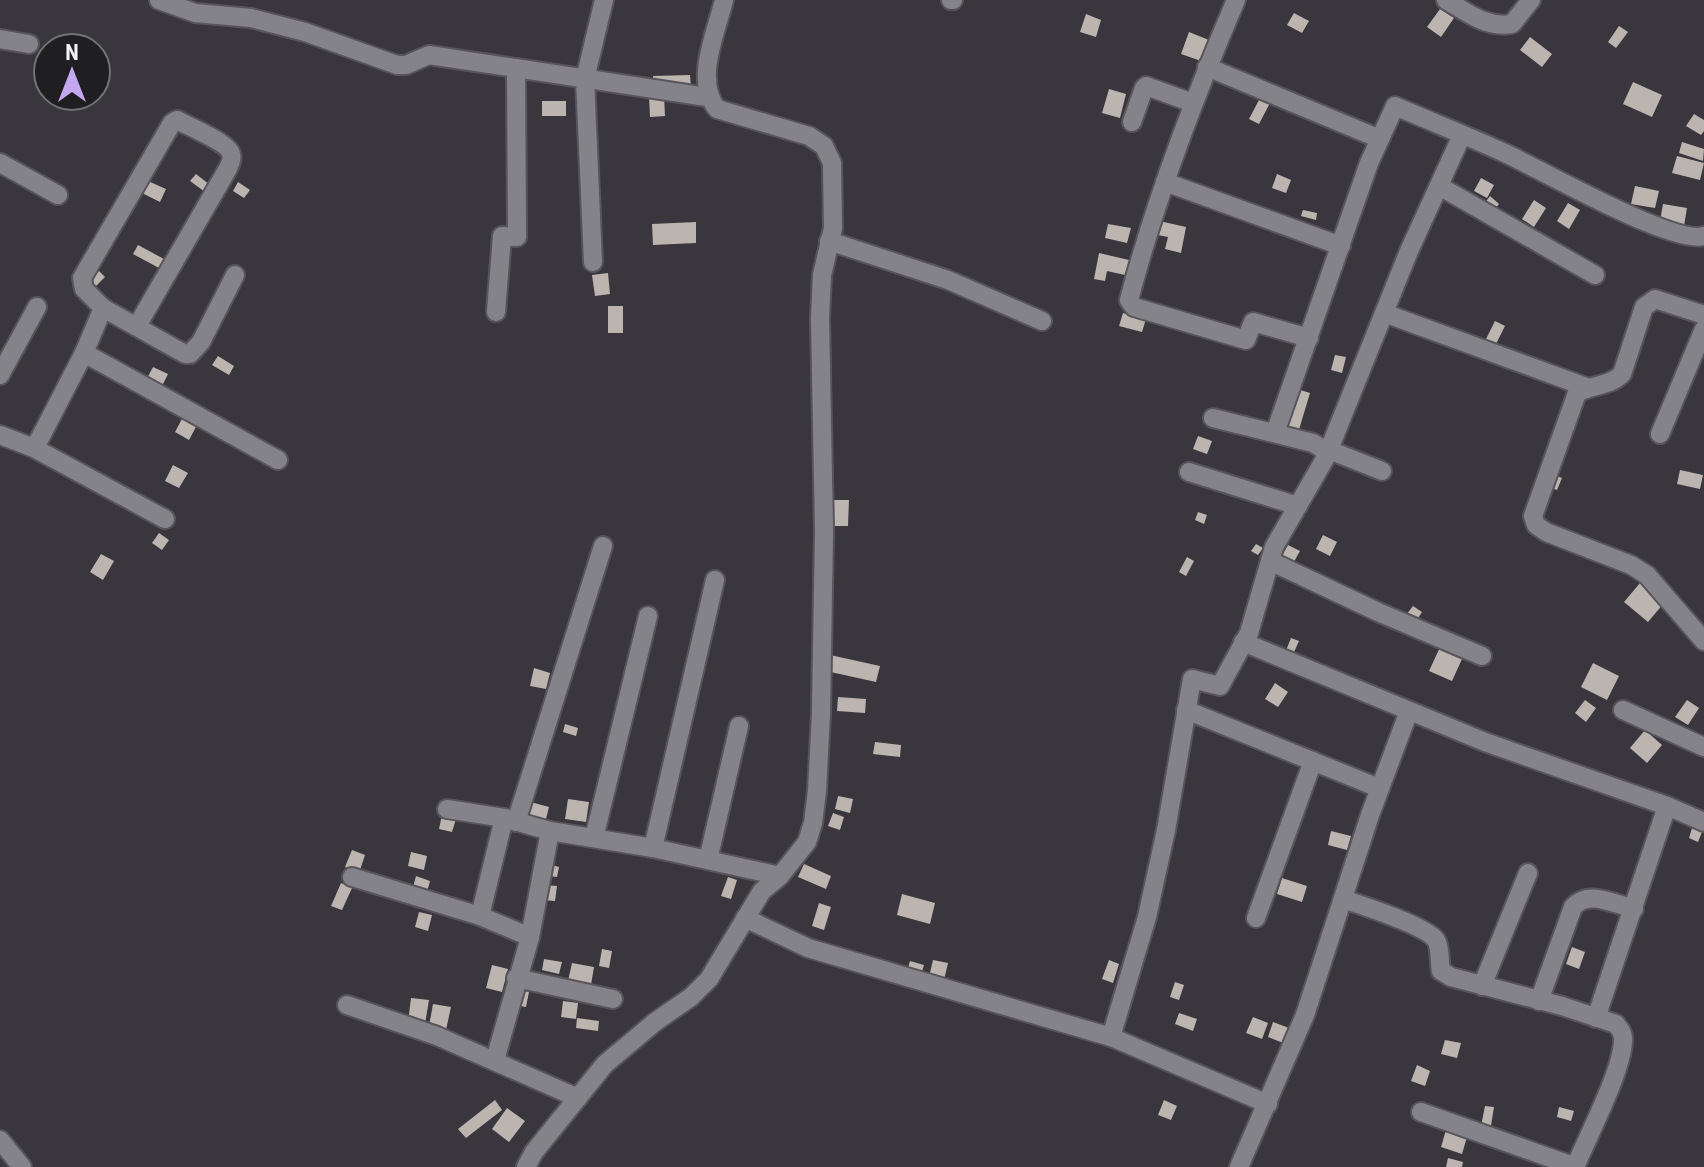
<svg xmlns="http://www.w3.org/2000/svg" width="1704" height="1167" font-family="'Roboto Condensed',sans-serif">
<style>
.building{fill:#bcb4af}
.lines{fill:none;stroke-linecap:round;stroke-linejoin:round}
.minor-casing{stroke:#57555a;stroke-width:22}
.minor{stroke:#85838a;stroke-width:18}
</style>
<rect width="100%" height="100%" fill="#39373d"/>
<g class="building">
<path d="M1440,9L1454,18L1441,37L1427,27Z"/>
<path d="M1294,13L1309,21L1302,33L1287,25Z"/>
<path d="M1086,14L1101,20L1096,37L1080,32Z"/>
<path d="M1619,26L1628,32L1616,48L1608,42Z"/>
<path d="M1189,32L1209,40L1201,61L1181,54Z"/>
<path d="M1530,37L1552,54L1542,67L1520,50Z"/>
<path d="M690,75L691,87H653V76Z"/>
<path d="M1633,82L1662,95L1652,117L1623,104Z"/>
<path d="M1109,89L1126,94L1120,118L1102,113Z"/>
<path d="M664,95L665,116L650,117L649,96Z"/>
<path d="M1260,98L1270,103L1259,124L1249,119Z"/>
<rect x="542" y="101" width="24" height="15"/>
<path d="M1694,114L1704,120V131L1701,135L1686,126Z"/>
<path d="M1682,142L1704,149L1703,161L1679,153Z"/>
<path d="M1677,156L1704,163L1700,180L1672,173Z"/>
<path d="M196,174L210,185L205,192L190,181Z"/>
<path d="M1277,174L1291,180L1286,193L1272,188Z"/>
<path d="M1481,178L1494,185L1487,198L1474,191Z"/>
<path d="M148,181L166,189L160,202L142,193Z"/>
<path d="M238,182L250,190L244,198L233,191Z"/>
<path d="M1635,186L1659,191L1655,208L1631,204Z"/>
<path d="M1490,196L1499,204L1491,214L1482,207Z"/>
<path d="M1534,200L1546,208L1534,227L1522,219Z"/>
<path d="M1568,203L1580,210L1569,229L1557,221Z"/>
<path d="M1663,204L1687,208L1684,226L1660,221Z"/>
<path d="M1303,210L1317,213L1316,220L1301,216Z"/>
<path d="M1155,220L1186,227L1181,253L1165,249L1168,237L1152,234Z"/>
<path d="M696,222V243L653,245L652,224Z"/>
<path d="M1108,224L1131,228L1127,243L1105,238Z"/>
<path d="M138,245L164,259L159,268L133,254Z"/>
<path d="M1099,253L1129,260L1125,275L1107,271L1105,281L1094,279Z"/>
<path d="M99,271L105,277L93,289L87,283Z"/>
<path d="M608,273L610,294L595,296L592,275Z"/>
<rect x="608" y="306" width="15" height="27"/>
<path d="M1123,313L1146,319L1142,332L1119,326Z"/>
<path d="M1495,321L1505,326L1495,346L1485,341Z"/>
<path d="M1335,355L1346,357L1342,373L1331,370Z"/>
<path d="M218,356L234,366L229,375L212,365Z"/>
<path d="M153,367L168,374L159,392L144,384Z"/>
<path d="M1294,388L1310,393L1298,433L1283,429Z"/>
<path d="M183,417L197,425L189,440L175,432Z"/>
<path d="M1198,436L1212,441L1207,454L1193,449Z"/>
<path d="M173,465L188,473L179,488L165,481Z"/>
<path d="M1680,470L1703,475L1700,489L1677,484Z"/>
<path d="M1551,474L1562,478L1557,490L1546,486Z"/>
<path d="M829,500H849L848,526H828Z"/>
<path d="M1198,512L1207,515L1204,524L1195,520Z"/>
<path d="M159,533L169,540L162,550L152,543Z"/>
<path d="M1323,535L1337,542L1330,556L1316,549Z"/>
<path d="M1256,544L1263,548L1258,555L1251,551Z"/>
<path d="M1288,545L1300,551L1291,567L1279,561Z"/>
<path d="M101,554L114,561L103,580L90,572Z"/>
<path d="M1187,557L1194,561L1186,576L1179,572Z"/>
<path d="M1640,583L1664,603L1648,622L1624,602Z"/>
<path d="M1413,606L1422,612L1413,626L1403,619Z"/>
<path d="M1291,638L1299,641L1290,661L1283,658Z"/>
<path d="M1442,643L1455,648L1452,655L1462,659L1452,681L1429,671Z"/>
<path d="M830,655L880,666L876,682L826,671Z"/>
<path d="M1593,663L1619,676L1607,700L1581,687Z"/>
<path d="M534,668L550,673L546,689L530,686Z"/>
<path d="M1275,683L1288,692L1278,707L1265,699Z"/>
<path d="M838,697L866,699L865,713L837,711Z"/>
<path d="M1585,700L1596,708L1586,722L1575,713Z"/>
<path d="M1687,700L1699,708L1688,725L1675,717Z"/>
<path d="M565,724L578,728L576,736L563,732Z"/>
<path d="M1645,730L1662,745L1647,763L1630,748Z"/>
<path d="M875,742L901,745L900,757L873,754Z"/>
<path d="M838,796L853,799L850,813L835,809Z"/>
<path d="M568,799L589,802L586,822L565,819Z"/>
<path d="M527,801L549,807L545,823L522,817Z"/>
<path d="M833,813L844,817L840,830L828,826Z"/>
<path d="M442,815L456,819L452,832L439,829Z"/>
<path d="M1692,828L1702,832L1698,842L1689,838Z"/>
<path d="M1331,831L1351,836L1347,850L1328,845Z"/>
<path d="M352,850L365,855L359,873L345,867Z"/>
<path d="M411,852L427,856L424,870L408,866Z"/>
<path d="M804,864L831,876L826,889L798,877Z"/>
<path d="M552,865L559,867L557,877L549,876Z"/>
<path d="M416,876L430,881L427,892L413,887Z"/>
<path d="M728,877L737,880L731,899L721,896Z"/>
<path d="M1282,878L1307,886L1302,902L1277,894Z"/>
<path d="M341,883L352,888L342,910L331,906Z"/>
<path d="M543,885L557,886L555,901L541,900Z"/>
<path d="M902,894L935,903L930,924L897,915Z"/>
<path d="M819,903L831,907L824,930L812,926Z"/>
<path d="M419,912L432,915L428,931L415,927Z"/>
<path d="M1572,947L1585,952L1579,969L1566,964Z"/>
<path d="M602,949L612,951L609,968L599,966Z"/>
<path d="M544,959L562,962L559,974L542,970Z"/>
<path d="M933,960L948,963L944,980L929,977Z"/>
<path d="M1109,960L1119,964L1113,983L1102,979Z"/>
<path d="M910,961L924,965L920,978L906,975Z"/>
<path d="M572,963L594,967L591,985L568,981Z"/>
<path d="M492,965L508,969L502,992L486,988Z"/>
<path d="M1175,982L1184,985L1179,1000L1170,997Z"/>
<path d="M518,989L529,992L526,1007L514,1005Z"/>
<path d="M411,998L429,1000L425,1024L408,1022Z"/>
<path d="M563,1001L578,1003L576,1019L561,1017Z"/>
<path d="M433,1004L451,1007L446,1030L429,1026Z"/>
<path d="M1179,1013L1197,1019L1193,1031L1175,1024Z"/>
<path d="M1253,1017L1268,1023L1262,1039L1246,1033Z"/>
<path d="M577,1018L599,1021L598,1031L576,1028Z"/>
<path d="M1273,1022L1289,1028L1283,1043L1268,1037Z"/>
<path d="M1445,1040L1461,1043L1457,1058L1441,1054Z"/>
<path d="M1417,1065L1430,1071L1425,1086L1411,1081Z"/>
<path d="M495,1100L502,1110L466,1138L458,1129Z"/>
<path d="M1164,1100L1177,1106L1171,1120L1158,1115Z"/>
<path d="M1485,1106L1494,1107L1490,1132L1480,1131Z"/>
<path d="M1559,1107L1574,1111L1571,1121L1557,1117Z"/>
<path d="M507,1108L525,1121L509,1142L492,1129Z"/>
<path d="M1446,1130L1467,1137L1462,1154L1441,1147Z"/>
<path d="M1448,1158L1463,1162L1462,1167H1446Z"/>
</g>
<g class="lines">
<g class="minor-casing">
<g id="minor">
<path d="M159,0L195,13L251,18L305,32L397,65H406L429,55L707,97"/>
<path d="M951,0H953"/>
<path d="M1236,0C1194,98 1156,197 1129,300L1134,307L1246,340L1253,322L1309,338"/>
<path d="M1446,0C1468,13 1486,28 1512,24L1531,0"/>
<path d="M0,39L29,44"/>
<path d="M1207,67L1380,139"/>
<path d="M1132,122L1144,88L1146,86L1193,103"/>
<path d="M0,163L58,195"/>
<path d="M1165,182L1341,246"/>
<path d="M1439,186L1595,275"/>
<path d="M829,241L948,280L1042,321"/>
<path d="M593,262L585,79L604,0"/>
<path d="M103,308L185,354H190L201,342L235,275"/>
<path d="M496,312L502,236L517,237L516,68"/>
<path d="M1384,313L1586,387"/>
<path d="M1704,315L1655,299L1644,307L1622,374C1609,387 1592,384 1577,393L1533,516L1536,525L1546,532L1631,565L1647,575L1704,641"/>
<path d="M84,353L278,460"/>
<path d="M0,375L37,307"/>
<path d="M1275,433L1369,163L1395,106C1432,122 1470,137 1507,154C1543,171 1673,245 1704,236"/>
<path d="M1660,434L1704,329"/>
<path d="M0,435L34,448L40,438L84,353L103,308L84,289L82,278L172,123L177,120C188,126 229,143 231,154C233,160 229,167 226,172L137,326"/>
<path d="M34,448L165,519"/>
<path d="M1329,450L1382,471"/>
<path d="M1326,457L1409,251L1462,135"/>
<path d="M1189,472L1298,506"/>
<path d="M1270,561L1378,612L1482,656"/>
<path d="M1243,642L1485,742L1667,806L1704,822"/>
<path d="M1186,710L1379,788"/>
<path d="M1623,710L1704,747"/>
<path d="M447,809L504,818L550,831L653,848L780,876"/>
<path d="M516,822L603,546"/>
<path d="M594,838L648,616"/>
<path d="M653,848L715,580"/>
<path d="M708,860L739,726"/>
<path d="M352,877L480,916L530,937"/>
<path d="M1343,899C1361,905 1426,926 1436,940C1441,948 1439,962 1441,971L1451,977L1562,1006L1616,1024C1620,1029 1624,1034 1623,1041C1622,1071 1588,1136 1575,1167"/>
<path d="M480,916L504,818"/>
<path d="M745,918L808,948L1111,1037L1268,1104"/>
<path d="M1256,918L1313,761"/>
<path d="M516,978L613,999"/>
<path d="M1482,986L1528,873"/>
<path d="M1539,1001L1573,907C1588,889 1614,904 1634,909"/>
<path d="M347,1005L437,1036L578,1098"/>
<path d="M1596,1018L1667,806"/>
<path d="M1111,1037L1147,917L1166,830L1192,679L1220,686L1249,633L1274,547L1326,457L1323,449L1313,443L1213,418"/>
<path d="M495,1060L530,937L550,831"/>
<path d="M1421,1112L1576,1167"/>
<path d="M0,1140L22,1167"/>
<path d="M526,1167L534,1152L605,1064L655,1022L691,997L709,979L762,891L780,876L807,842L813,823L817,791L821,713L824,530L820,318L822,275L833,228L832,163L824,146L809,136L717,109C694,80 716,33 724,0"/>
<path d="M1239,1167L1305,1015L1370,815L1409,711"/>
</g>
</g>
<use href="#minor" class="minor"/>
</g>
<g transform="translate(72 72)"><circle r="38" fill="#1f1f22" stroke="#737376" stroke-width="2"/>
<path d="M0-6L14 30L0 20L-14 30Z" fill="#c5a7f1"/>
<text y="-12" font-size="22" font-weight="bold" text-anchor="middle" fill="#f2f1f5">N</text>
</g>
</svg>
